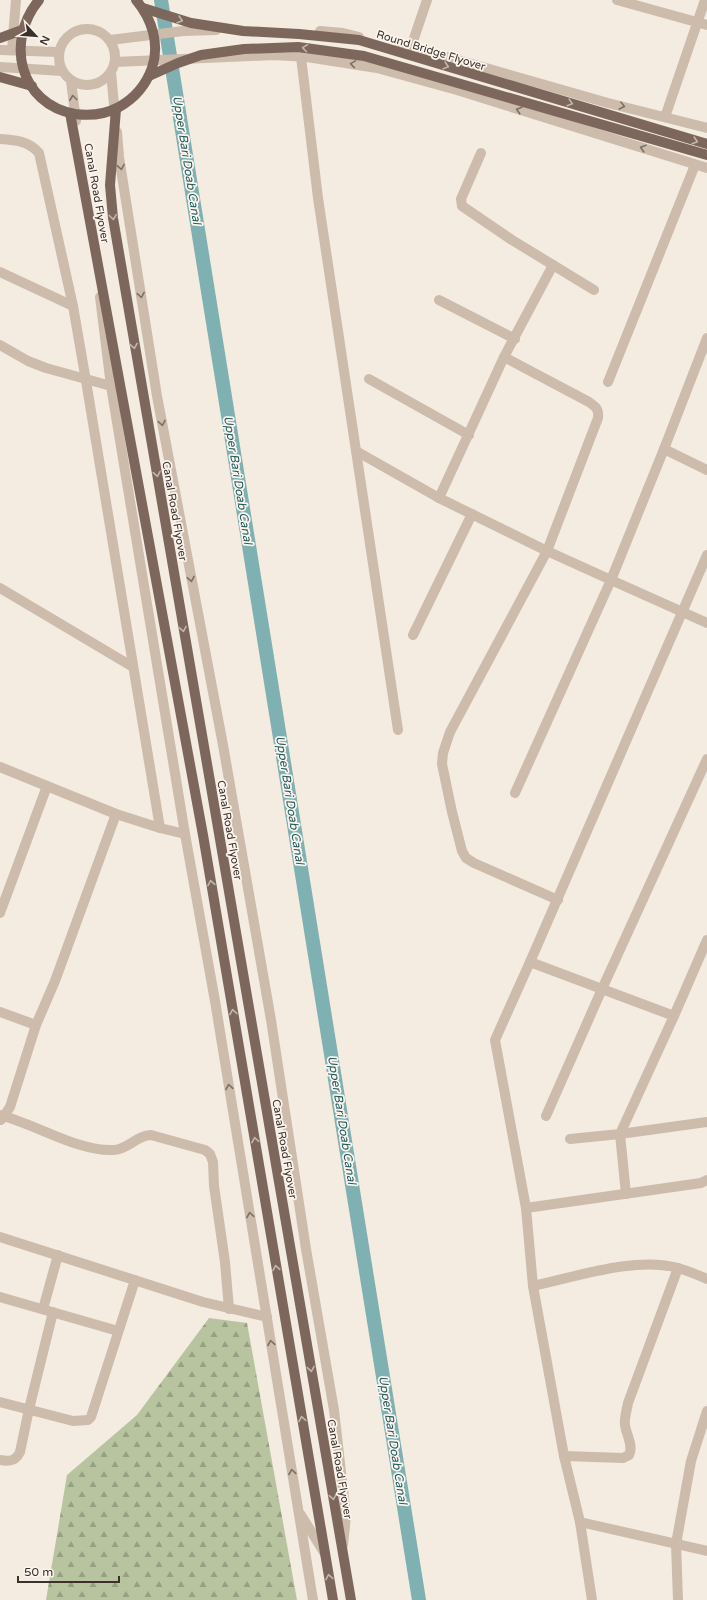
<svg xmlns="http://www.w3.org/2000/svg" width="707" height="1600" font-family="'Varela Round',sans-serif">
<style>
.forest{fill:url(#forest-firs)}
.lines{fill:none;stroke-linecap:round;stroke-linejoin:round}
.canal{stroke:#7fb0b2;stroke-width:14}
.minor{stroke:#cdbbac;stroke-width:10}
.major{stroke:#7d675c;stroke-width:10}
.oneway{stroke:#c2b5ac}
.oneway2{stroke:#7d6f65}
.labels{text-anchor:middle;stroke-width:3.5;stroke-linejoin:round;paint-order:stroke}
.street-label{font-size:11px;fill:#3b302b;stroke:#fbf5ee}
.water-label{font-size:12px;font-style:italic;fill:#1f5a5e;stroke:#fbf5ee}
</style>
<defs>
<pattern id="forest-firs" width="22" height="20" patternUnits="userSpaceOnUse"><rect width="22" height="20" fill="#b8c4a0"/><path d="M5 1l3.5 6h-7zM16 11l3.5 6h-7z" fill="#97a083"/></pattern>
</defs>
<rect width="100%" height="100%" fill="#f4ebe1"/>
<path class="forest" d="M209,1318L247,1323L297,1600H46L67,1475L137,1415Z"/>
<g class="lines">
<path class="canal" d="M161,0L419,1600"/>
<g class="minor">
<path d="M617,0L707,25"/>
<circle cx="87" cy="57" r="28"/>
<path d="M320,31L343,33L359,37"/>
<path d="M110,40L183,31L216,30"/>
<path d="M399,48L451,58L608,103L707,128"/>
<path d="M0,50L59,52"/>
<path d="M12,50L16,0"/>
<path d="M410,50L427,0"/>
<path d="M301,57L318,198L398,730"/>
<path d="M115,62L274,55L307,57L377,68L457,90L707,168"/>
<path d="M0,67L62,71"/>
<path d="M111,72L115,116"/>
<path d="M71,81L76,121"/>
<path d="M665,117L705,0"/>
<path d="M117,132L119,157L157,396L223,745L271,1020L306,1249L334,1410L346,1516L343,1545"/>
<path d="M0,139C15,140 29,141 39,153L73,306L86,381L160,828"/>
<path d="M481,153L461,199L462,206L512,240L594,290"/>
<path d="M0,272L73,306"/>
<path d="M100,297L111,386L185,834L215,1001L313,1600"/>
<path d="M439,300L515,339"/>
<path d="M707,338L664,449L611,580L707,623"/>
<path d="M0,345L28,361L46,368L111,386"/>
<path d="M504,357L589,402C596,407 599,409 598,418L547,551L450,732L443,753L442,764L452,812L462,851L466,858L474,863L558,900"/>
<path d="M369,379L469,435"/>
<path d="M608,382L695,165"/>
<path d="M664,449L707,470"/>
<path d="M356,451L439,498"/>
<path d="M707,555L530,962L602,989L707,759"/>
<path d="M0,588L133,667"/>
<path d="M413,635L472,514"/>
<path d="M0,767L116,814L160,828L185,834"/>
<path d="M515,793L611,580L547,551L439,498L504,357L553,265"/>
<path d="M0,913L47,786"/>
<path d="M530,962L495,1040L526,1208L533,1286C575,1277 637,1256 678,1268C688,1271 698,1275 707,1279"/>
<path d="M0,1012L36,1025L55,981L116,814"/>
<path d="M0,1115C36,1124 78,1152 114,1150C129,1149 137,1135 151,1135L205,1150L210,1154L213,1162L214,1186L225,1262L229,1309"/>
<path d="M546,1116L602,989L674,1016L707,940"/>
<path d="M1,1120L10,1107L36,1025"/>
<path d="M570,1139L620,1134L674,1016"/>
<path d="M626,1194L620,1134L707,1122"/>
<path d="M526,1208L701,1183L707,1180"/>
<path d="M0,1237L203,1302L267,1317"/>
<path d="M533,1286L564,1456L580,1522L707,1551"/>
<path d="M0,1297L118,1331"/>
<path d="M43,1309L58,1255"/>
<path d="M0,1402L73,1421L88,1420L91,1417L135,1280"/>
<path d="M564,1456L623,1458L629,1455C634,1446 626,1434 625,1425C624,1418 627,1410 628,1403L678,1268"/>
<path d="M0,1460C9,1462 16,1461 20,1452L29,1409L53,1312"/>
<path d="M301,1515L325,1554"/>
<path d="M580,1522L592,1600"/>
<path d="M678,1600L676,1544L691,1461L707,1411"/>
</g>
<g class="major">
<path d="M39,0C5,41 19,104 75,114C90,116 106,114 119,107C135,98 146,85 152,68C160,44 152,19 136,0"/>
<path d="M143,8L191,23L243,31L299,34L359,40L707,144"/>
<path d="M0,38L22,30"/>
<path d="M149,76L178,63L201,55L244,49L298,47L364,56L707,155"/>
<path d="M0,77L32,86"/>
<path d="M116,109L110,185L113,218L351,1600"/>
<path d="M70,113L203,835L333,1600"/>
</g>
</g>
<defs><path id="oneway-chevron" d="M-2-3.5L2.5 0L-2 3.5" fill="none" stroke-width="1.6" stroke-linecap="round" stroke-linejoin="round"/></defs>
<g class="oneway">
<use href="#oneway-chevron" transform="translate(180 20) rotate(16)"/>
<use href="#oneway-chevron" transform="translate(305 48) rotate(-172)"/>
<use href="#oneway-chevron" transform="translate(446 66) rotate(17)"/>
<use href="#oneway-chevron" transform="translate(570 103) rotate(17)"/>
<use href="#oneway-chevron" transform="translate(695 141) rotate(17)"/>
<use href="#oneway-chevron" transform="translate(113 217) rotate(83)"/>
<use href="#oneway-chevron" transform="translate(134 346) rotate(80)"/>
<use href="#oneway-chevron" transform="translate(157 474) rotate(80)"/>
<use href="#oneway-chevron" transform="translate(183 629) rotate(80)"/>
<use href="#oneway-chevron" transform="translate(211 883) rotate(-100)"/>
<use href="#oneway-chevron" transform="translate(233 1012) rotate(-100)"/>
<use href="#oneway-chevron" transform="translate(255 1140) rotate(-100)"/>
<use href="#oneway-chevron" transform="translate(276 1268) rotate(-100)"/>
<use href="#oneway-chevron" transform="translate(311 1369) rotate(80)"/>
<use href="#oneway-chevron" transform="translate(302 1419) rotate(-100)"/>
<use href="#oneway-chevron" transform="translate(333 1497) rotate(80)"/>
<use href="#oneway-chevron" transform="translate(329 1577) rotate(-100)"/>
</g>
<g class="oneway2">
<use href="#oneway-chevron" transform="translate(353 64) rotate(-171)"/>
<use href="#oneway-chevron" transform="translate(73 98) rotate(-97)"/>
<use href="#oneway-chevron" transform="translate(622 106) rotate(14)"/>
<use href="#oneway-chevron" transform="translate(519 110) rotate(-163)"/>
<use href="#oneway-chevron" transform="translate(643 148) rotate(-162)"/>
<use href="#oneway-chevron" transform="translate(121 167) rotate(81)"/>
<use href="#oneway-chevron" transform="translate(141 295) rotate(81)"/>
<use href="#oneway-chevron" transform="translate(162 423) rotate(79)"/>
<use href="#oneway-chevron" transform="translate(191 579) rotate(79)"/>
<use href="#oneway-chevron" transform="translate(229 1087) rotate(-99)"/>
<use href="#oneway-chevron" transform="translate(250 1215) rotate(-99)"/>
<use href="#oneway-chevron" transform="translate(271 1343) rotate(-99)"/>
<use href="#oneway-chevron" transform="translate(292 1472) rotate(-99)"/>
</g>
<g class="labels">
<g class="street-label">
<text transform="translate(431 50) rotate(17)" y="4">Round Bridge Flyover</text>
<text transform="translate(97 193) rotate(80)" y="4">Canal Road Flyover</text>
<text transform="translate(175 511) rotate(80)" y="4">Canal Road Flyover</text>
<text transform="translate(230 830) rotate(80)" y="4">Canal Road Flyover</text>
<text transform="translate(285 1149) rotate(80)" y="4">Canal Road Flyover</text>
<text transform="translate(340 1469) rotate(80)" y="4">Canal Road Flyover</text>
</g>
<g class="water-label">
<text transform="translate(187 160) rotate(81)" y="4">Upper Bari Doab Canal</text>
<text transform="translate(238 480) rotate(81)" y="4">Upper Bari Doab Canal</text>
<text transform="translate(290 800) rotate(81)" y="4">Upper Bari Doab Canal</text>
<text transform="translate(342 1120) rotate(81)" y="4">Upper Bari Doab Canal</text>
<text transform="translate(393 1440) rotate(81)" y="4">Upper Bari Doab Canal</text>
</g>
</g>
<g transform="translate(36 36) rotate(116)" stroke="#fbf5ee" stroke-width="3" paint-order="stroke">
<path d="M0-3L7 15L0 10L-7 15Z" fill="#3b302b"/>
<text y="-6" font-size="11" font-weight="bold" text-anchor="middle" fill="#3b302b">N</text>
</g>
<path d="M18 1576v6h101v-6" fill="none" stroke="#3b302b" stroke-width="2"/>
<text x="24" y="1576" font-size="12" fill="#3b302b" stroke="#fbf5ee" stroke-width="3" paint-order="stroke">50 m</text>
</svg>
